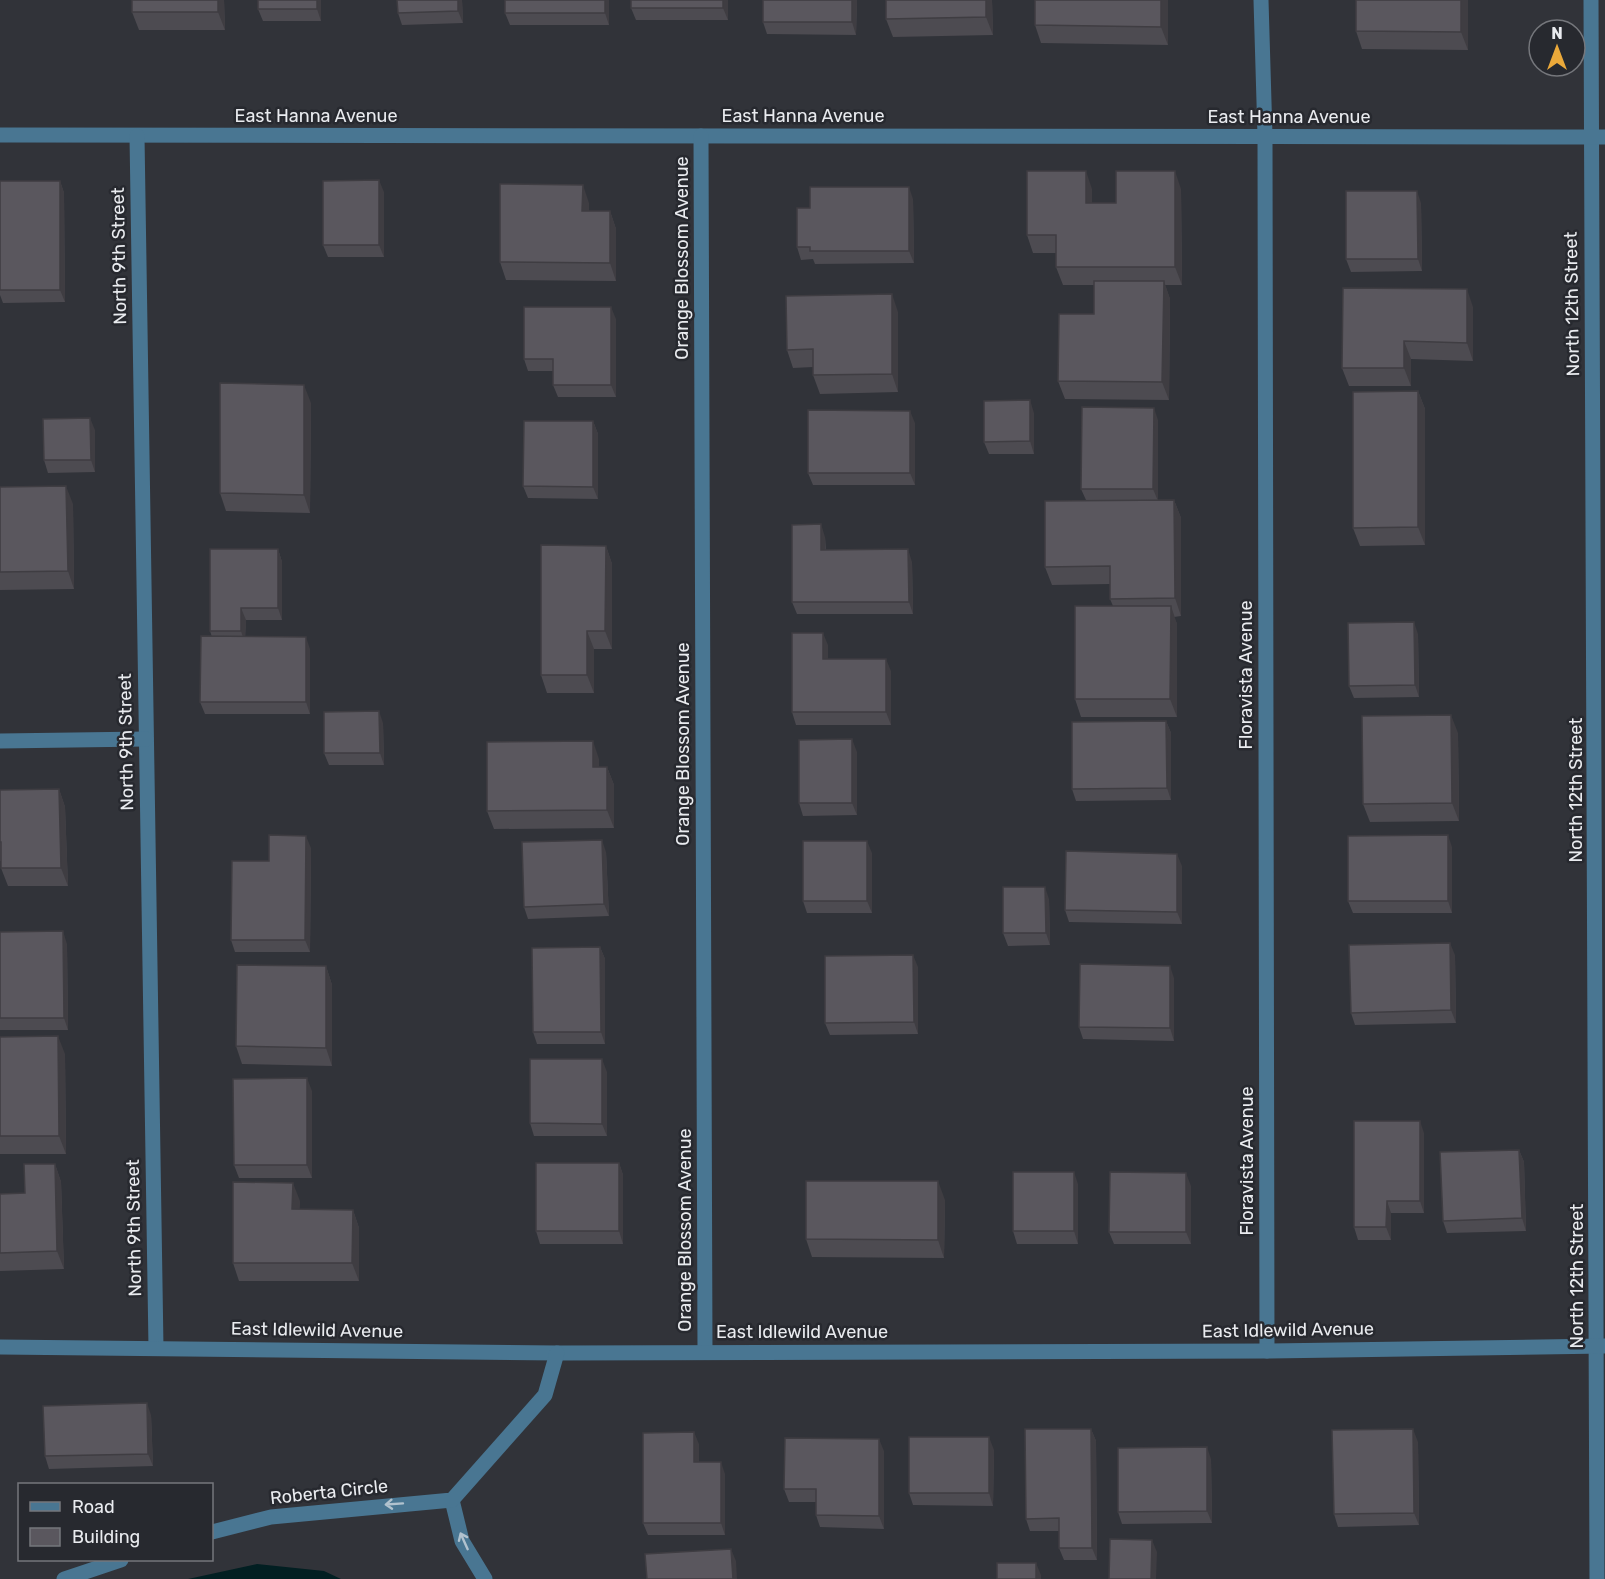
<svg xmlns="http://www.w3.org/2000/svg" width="1605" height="1579" font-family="Rubik,sans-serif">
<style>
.water{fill:#021f22}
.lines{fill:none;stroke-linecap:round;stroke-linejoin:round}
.minor{stroke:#497692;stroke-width:15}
.wall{fill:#4d4b51}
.shaded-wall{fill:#3f3d42}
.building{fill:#5a575e;stroke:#3f3d42;stroke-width:1.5}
.oneway{stroke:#b1c2ce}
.labels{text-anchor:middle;stroke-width:5;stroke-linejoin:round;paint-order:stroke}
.street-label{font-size:18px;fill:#e9ebef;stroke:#27292f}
</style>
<rect width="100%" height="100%" fill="#313339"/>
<path class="water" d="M257,1564L324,1571L341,1579H188Z"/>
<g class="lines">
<g class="minor">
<path d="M1261,0L1265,136L1267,1351"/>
<path d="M1591,0L1597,1579"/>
<path d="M0,135L1605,137"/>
<path d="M137,136L156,1348"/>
<path d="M701,136L705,1352"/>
<path d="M0,741L146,739"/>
<path d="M0,1347L557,1353L1267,1351L1605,1346"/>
<path d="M452,1500L462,1541L485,1579"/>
<path d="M212,1532L271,1517L452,1500L545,1395L557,1353"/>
<path d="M64,1579L121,1560"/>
</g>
</g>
<g class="wall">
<path d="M132,0H224L225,30H139L132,12Z"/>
<path d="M258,0H321V21H263L258,9Z"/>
<path d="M397,0H462L463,23L402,25L398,13Z"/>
<path d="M609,0V25H510L505,13Z"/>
<path d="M631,0H728V20H636L631,8Z"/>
<path d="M857,0L856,35L767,34L763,22Z"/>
<path d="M886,0H992L993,35L893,37L886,19Z"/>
<path d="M1168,0V45L1041,43L1035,25Z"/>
<path d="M1468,0V50L1362,49L1356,31Z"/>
<path d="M0,181H60L64,193L65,302L3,303L0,295Z"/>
<path d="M1092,189V203H1116L1181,189L1182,285H1165L1170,299L1169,400L1065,399L1058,381L1094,314V285H1063L1056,267V253H1033L1027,235Z"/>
<path d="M384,192V257H328L323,245Z"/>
<path d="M913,199L914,263L815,264L813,259L801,260L797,247L810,208Z"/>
<path d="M589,203V211H610L616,229V281L506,280L500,262Z"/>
<path d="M1421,203L1422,271L1351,272L1346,259Z"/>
<path d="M1473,307V361L1411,359V386H1349L1342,368Z"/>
<path d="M898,312V392L820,394L813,375V367L793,368L787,350Z"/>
<path d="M616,319V397H558L553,385V371H528L524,359Z"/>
<path d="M1418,391L1425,409V545L1360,546L1353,528Z"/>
<path d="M311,403L310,513L226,511L220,493Z"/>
<path d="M1034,413V454H989L984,442Z"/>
<path d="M1158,420V500H1174L1181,518V616L1174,617L1177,624V717H1081L1075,699L1113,606L1110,599V584L1052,585L1045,567L1086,500L1081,489Z"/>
<path d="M593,421L598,434V499L528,498L523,486Z"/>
<path d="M915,423V485H813L808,473Z"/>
<path d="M95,430V472L48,473L44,460Z"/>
<path d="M0,487L73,504L74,589L0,590Z"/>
<path d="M825,537L826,550L912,562L913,614H797L792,602Z"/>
<path d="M606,546L612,564V649H594V693H547L541,675Z"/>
<path d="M278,549L282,562V620H246L245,637L310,649V714H205L200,702L212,637L210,631Z"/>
<path d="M1418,634L1419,697L1354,698L1349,686Z"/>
<path d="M828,645V659L891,671V725H796L792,712Z"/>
<path d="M1166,721L1171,733V800L1076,801L1072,789Z"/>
<path d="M383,723L384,765H329L324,753Z"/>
<path d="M1458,733L1459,821L1370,822L1363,804Z"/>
<path d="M857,752V815L803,816L799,803Z"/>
<path d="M599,759V767H607L614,785V828L494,829L487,811Z"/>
<path d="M59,789L65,807L68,886H8L1,868V861H0V790Z"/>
<path d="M1452,847V913H1353L1348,901Z"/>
<path d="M311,848L310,952H235L231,940L269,861Z"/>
<path d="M606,852L609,916L528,919L524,907Z"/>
<path d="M872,853V913H807L803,901Z"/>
<path d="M1182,866V924L1069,922L1065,910Z"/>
<path d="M1049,899L1050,945L1008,946L1003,933Z"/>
<path d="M0,932L67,944L68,1030H0Z"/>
<path d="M600,947L605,959V1044H537L533,1032Z"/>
<path d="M1455,955L1456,1023L1355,1025L1351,1013Z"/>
<path d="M326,966L332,985V1066L242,1064L236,1046Z"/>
<path d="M918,967V1034L830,1035L825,1023Z"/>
<path d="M1174,978V1041L1083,1039L1079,1027Z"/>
<path d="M0,1037L65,1054L66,1154H0Z"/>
<path d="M607,1072V1136H534L530,1123Z"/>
<path d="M312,1091V1178H239L234,1165Z"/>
<path d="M1424,1133V1213H1391V1240H1358L1354,1227Z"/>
<path d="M1519,1150L1524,1162L1526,1231L1447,1233L1443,1221Z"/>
<path d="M619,1163L623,1175V1244H540L536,1231Z"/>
<path d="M55,1164L61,1182L64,1269L0,1271V1194L25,1193Z"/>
<path d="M1078,1184V1244H1017L1013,1231Z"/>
<path d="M1191,1186V1244H1114L1109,1232Z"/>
<path d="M945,1200L944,1258L812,1257L806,1239Z"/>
<path d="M300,1201L299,1209L353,1210L359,1228V1281H239L233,1263Z"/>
<path d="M151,1415L153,1466L49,1469L45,1456Z"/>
<path d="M1091,1429L1096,1441L1097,1560H1064L1059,1548V1531H1030L1026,1519Z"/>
<path d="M1418,1442L1419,1525L1338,1527L1334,1514Z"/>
<path d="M699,1444V1462L725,1474V1535H648L643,1523Z"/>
<path d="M994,1450L993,1506L913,1505L909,1493Z"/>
<path d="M884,1451V1529L820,1527L816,1515V1502H789L784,1489Z"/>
<path d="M1211,1459L1212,1523L1122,1524L1118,1512Z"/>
</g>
<g class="shaded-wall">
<path d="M218,0H224L225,30L218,12Z"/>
<path d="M317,0H321V21L317,9Z"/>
<path d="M458,0H462L463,23L458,11Z"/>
<path d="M605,0H609V25L605,13Z"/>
<path d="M723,0H728V20L723,8Z"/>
<path d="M852,0H857L856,35L852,22Z"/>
<path d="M986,0H992L993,35L986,17Z"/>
<path d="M1161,0H1168V45L1161,27Z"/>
<path d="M1461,0H1468V50L1461,32Z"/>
<path d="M1086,171L1092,189V221L1086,203Z"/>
<path d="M1175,171L1181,189L1182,285L1175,267Z"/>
<path d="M379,180L384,192V257L379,245Z"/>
<path d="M60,181L64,193L65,302L60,290Z"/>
<path d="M583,185L589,203V229L582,211Z"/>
<path d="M909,187L913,199L914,263L909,251Z"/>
<path d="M1417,191L1421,203L1422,271L1418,259Z"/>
<path d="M610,211L616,229V281L610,263Z"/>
<path d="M1164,281L1170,299L1169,400L1162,382Z"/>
<path d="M1467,289L1473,307V361L1467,343Z"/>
<path d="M892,294L898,312V392L892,374Z"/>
<path d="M611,307L616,319V397L611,385Z"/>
<path d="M1404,341L1411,359V386L1404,368Z"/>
<path d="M304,385L311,403L310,513L304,495Z"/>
<path d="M1418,391L1425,409V545L1418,527Z"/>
<path d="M1030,400L1034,413V454L1030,441Z"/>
<path d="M1154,408L1158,420V501L1153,489Z"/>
<path d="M910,411L915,423V485L910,473Z"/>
<path d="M90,418L95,430V472L91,460Z"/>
<path d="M593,421L598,434V499L593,487Z"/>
<path d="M66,486L73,504L74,589L68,571Z"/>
<path d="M1174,500L1181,518V616L1175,598Z"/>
<path d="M821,524L825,537L826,562L821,550Z"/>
<path d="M606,546L612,564V649L605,631Z"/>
<path d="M278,549L282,562V620L278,608Z"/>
<path d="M908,549L912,562L913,614L909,602Z"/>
<path d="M1171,606L1177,624V717L1170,699Z"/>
<path d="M241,608L246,620L245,644L241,631Z"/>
<path d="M1414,622L1418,634L1419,697L1415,685Z"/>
<path d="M587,631L594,649V693L587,675Z"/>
<path d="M823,633L828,645V671L823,659Z"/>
<path d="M306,637L310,649V714L306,702Z"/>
<path d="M886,659L891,671V725L886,712Z"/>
<path d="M379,711L383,723L384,765L380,753Z"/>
<path d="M1451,715L1458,733L1459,821L1452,803Z"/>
<path d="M1166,721L1171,733V800L1167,788Z"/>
<path d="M852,739L857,752V815L852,803Z"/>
<path d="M593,741L599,759V785L593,767Z"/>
<path d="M607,767L614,785V828L607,810Z"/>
<path d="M59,789L65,807L68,886L61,868Z"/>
<path d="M1448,835L1452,847V913L1448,901Z"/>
<path d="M306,836L311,848L310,952L305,940Z"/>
<path d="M602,840L606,852L609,916L604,904Z"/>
<path d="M867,841L872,853V913L867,901Z"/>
<path d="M1177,854L1182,866V924L1177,912Z"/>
<path d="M1045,887L1049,899L1050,945L1046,933Z"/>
<path d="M63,931L67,944L68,1030L64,1018Z"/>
<path d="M1450,943L1455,955L1456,1023L1451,1010Z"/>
<path d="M600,947L605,959V1044L601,1032Z"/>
<path d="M913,955L918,967V1034L914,1022Z"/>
<path d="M326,966L332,985V1066L326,1048Z"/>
<path d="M1170,966L1174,978V1041L1170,1028Z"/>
<path d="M58,1036L65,1054L66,1154L59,1136Z"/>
<path d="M602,1059L607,1072V1136L602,1124Z"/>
<path d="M307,1078L312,1091V1178L307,1165Z"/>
<path d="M1420,1121L1424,1133V1213L1420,1201Z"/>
<path d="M1519,1150L1524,1162L1526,1231L1522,1218Z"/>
<path d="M619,1163L623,1175V1244L619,1231Z"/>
<path d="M55,1164L61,1182L64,1269L57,1251Z"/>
<path d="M1074,1172L1078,1184V1244L1074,1231Z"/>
<path d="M1186,1173L1191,1186V1244L1186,1232Z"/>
<path d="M938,1181L945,1200L944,1258L938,1240Z"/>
<path d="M293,1183L300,1201L299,1227L292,1209Z"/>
<path d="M1387,1201L1391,1213V1240L1386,1227Z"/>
<path d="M353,1210L359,1228V1281L352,1263Z"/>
<path d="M147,1403L151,1415L153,1466L148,1454Z"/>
<path d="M1091,1429L1096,1441L1097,1560L1092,1548Z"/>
<path d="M1413,1429L1418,1442L1419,1525L1414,1513Z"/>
<path d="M694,1432L699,1444V1474L694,1462Z"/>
<path d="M989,1437L994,1450L993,1506L989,1493Z"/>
<path d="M879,1439L884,1451V1529L879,1516Z"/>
<path d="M1207,1447L1211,1459L1212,1523L1207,1511Z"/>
<path d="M721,1462L725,1474V1535L721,1523Z"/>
<path d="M1152,1540L1157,1552L1156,1579H1151Z"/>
<path d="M731,1549L736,1561L737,1579H733Z"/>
<path d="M1036,1563L1041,1575V1579H1036Z"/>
</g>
<g class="building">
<rect x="132" y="0" width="86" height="12"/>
<rect x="258" y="0" width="59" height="9"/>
<path d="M397,0H458V11L398,13Z"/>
<rect x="505" y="0" width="100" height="13"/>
<rect x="631" y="0" width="92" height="8"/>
<rect x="763" y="0" width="89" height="22"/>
<path d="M886,0H986V17L886,19Z"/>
<path d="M1035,0H1161V27L1035,25Z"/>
<path d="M1356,0H1461V32L1356,31Z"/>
<path d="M1027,171H1086V203H1116V171H1175V267H1056V235H1027Z"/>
<path d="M379,180V245H323V181Z"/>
<rect x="0" y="181" width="60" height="109"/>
<path d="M500,184L583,185L582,211H610V263L500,262Z"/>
<path d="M810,187H909V251H810V247H797V208H810Z"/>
<path d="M1346,191H1417L1418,259H1346Z"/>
<path d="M1094,281H1164L1162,382L1058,381L1059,314H1094Z"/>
<path d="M1343,288L1467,289V343L1404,341V368H1342Z"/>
<path d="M892,294V374L813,375V349L787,350L786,296Z"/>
<path d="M524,307H611V385H553V359H524Z"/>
<path d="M220,383L304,385V495L220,493Z"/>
<path d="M1418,391V527L1353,528V392Z"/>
<path d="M1030,400V441L984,442V401Z"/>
<path d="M1082,407L1154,408L1153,489H1081Z"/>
<path d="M808,410L910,411V473H808Z"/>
<path d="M90,418L91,460H44L43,419Z"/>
<path d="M524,421H593V487L523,486Z"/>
<path d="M66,486L68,571L0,572V487Z"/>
<path d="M1174,500L1175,598L1110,599V566L1045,567V501Z"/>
<path d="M821,524V550L908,549L909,602H792V525Z"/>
<path d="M541,545L606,546L605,631H587V675H541Z"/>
<path d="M210,549H278V608H241V631H210Z"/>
<path d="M1075,606H1171L1170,699H1075Z"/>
<path d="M1414,622L1415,685L1349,686L1348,623Z"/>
<path d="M792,633H823V659H886V712H792Z"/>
<path d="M201,636L306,637V702H200Z"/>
<path d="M379,711L380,753H324V712Z"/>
<path d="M1451,715L1452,803L1363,804L1362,716Z"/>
<path d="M1166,721L1167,788L1072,789V722Z"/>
<path d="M852,739V803H799V740Z"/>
<path d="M593,741V767H607V810L487,811V742Z"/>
<path d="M59,789L61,868H1V842H0V790Z"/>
<path d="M269,835L306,836L305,940H231L232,861H269Z"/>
<path d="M1448,835V901H1348V836Z"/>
<path d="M602,840L604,904L524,907L522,842Z"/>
<rect x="803" y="841" width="64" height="60"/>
<path d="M1066,851L1177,854V912L1065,910Z"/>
<path d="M1003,887H1045L1046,933H1003Z"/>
<path d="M63,931L64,1018H0V932Z"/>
<path d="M1450,943L1451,1010L1351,1013L1349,945Z"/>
<path d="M600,947L601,1032H533L532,948Z"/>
<path d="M913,955L914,1022L825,1023V956Z"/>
<path d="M1080,964L1170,966V1028L1079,1027Z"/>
<path d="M237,965L326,966V1048L236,1046Z"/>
<path d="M58,1036L59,1136H0V1037Z"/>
<path d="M530,1059H602V1124L530,1123Z"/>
<path d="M307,1078V1165H234L233,1079Z"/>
<path d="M1354,1121H1420V1201H1387L1386,1227H1354Z"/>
<path d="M1519,1150L1522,1218L1443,1221L1440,1152Z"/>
<rect x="536" y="1163" width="83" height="68"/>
<path d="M24,1164H55L57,1251L0,1253V1194L25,1193Z"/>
<rect x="1013" y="1172" width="61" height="59"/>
<path d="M1110,1172L1186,1173V1232H1109Z"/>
<path d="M806,1181H938V1240L806,1239Z"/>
<path d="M233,1182L293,1183L292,1209L353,1210L352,1263H233Z"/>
<path d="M147,1403L148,1454L45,1456L43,1406Z"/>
<path d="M1025,1429H1091L1092,1548H1059V1518L1026,1519Z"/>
<path d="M1413,1429L1414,1513L1334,1514L1332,1430Z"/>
<path d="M694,1432V1462H721V1523H643V1433Z"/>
<rect x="909" y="1437" width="80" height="56"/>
<path d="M785,1438L879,1439V1516L816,1515V1489H784Z"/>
<path d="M1207,1447V1511L1118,1512V1448Z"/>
<path d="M1110,1539L1152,1540L1151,1579H1109Z"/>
<path d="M731,1549L733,1579H647L645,1554Z"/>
<rect x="997" y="1563" width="39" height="16"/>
</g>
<defs><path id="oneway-shaft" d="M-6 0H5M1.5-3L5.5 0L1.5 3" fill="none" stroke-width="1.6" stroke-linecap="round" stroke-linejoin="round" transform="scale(1.5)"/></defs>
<g class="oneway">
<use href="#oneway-shaft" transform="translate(394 1504) rotate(176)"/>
<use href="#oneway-shaft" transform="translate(464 1541) rotate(-114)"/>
</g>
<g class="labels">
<g class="street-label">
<text x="316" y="122">East Hanna Avenue</text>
<text x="803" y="122">East Hanna Avenue</text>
<text x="1289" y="123">East Hanna Avenue</text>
<text transform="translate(119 256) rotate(-91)" y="6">North 9th Street</text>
<text transform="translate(682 258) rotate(-90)" y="6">Orange Blossom Avenue</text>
<text transform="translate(1572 304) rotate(-91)" y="6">North 12th Street</text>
<text transform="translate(1246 675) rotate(-90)" y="6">Floravista Avenue</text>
<text transform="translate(126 742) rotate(-91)" y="6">North 9th Street</text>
<text transform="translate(683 744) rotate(-90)" y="6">Orange Blossom Avenue</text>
<text transform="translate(1576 790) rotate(-90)" y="6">North 12th Street</text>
<text transform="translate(1247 1161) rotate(-90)" y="6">Floravista Avenue</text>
<text transform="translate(134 1228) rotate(-91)" y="6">North 9th Street</text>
<text transform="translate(685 1230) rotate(-90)" y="6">Orange Blossom Avenue</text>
<text transform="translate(1577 1276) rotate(-90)" y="6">North 12th Street</text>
<text transform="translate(317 1330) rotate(1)" y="6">East Idlewild Avenue</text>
<text transform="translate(1288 1330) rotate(-1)" y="6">East Idlewild Avenue</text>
<text x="802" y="1338">East Idlewild Avenue</text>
<text transform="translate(329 1492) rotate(-6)" y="6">Roberta Circle</text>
</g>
</g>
<rect x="18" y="1483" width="195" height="78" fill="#27292f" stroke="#75777c" stroke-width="1.5"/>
<rect x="30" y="1502" width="30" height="9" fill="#497692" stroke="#75777c" stroke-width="1.5"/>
<text x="72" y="1513" font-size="18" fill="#e9ebef">Road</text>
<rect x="30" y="1528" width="30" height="18" fill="#5a575e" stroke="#75777c" stroke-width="1.5"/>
<text x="72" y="1543" font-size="18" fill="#e9ebef">Building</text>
<g transform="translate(1557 48)"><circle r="28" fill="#27292f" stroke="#75777c" stroke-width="1.5"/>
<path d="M0-4.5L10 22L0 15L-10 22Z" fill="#eba93a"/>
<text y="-9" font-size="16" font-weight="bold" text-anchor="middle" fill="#e9ebef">N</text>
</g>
</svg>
